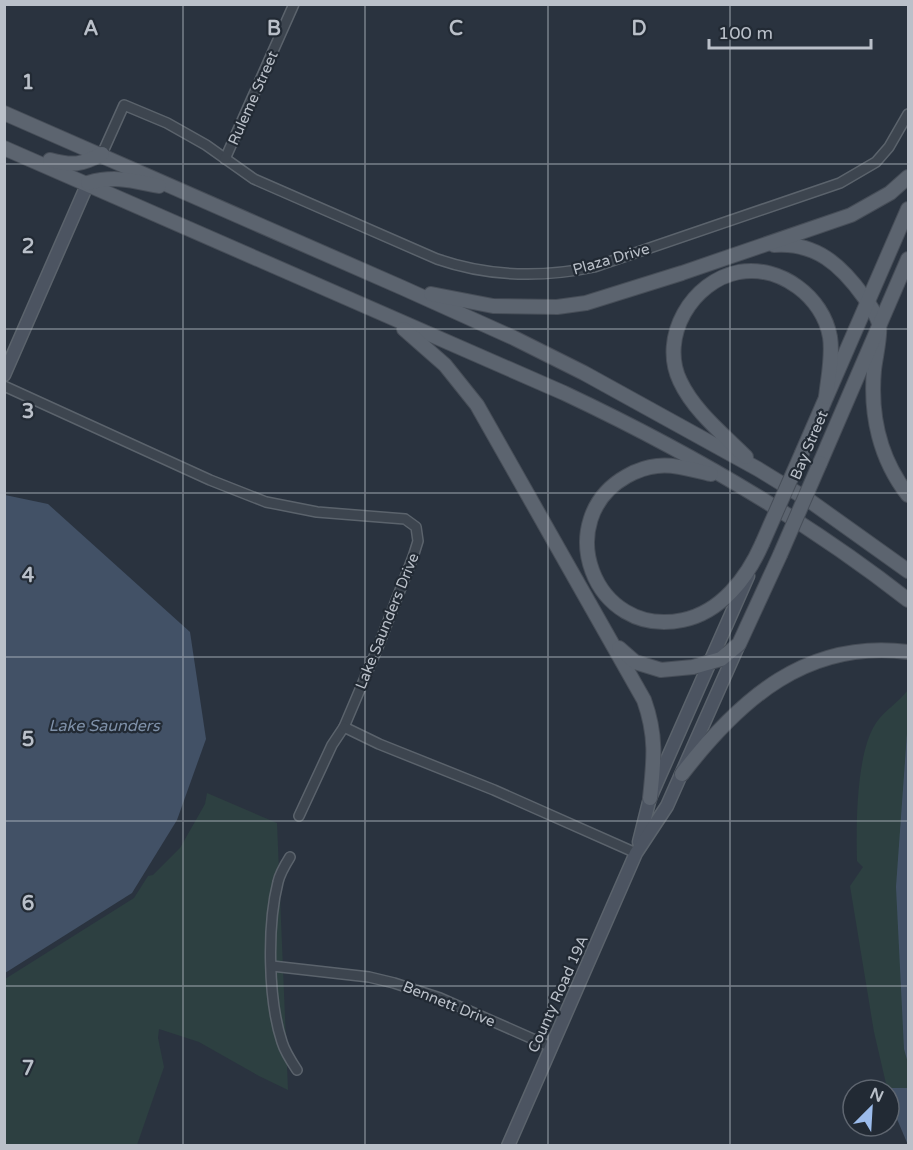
<svg xmlns="http://www.w3.org/2000/svg" width="913" height="1150" font-family="'Varela Round',sans-serif">
<style>
.green{fill:#2d4041}
.water{fill:#425166}
.lines{fill:none;stroke-linecap:round;stroke-linejoin:round}
.street-casing{stroke:#5b636c;stroke-width:12}
.secondary-casing{stroke:#5b636c;stroke-width:15}
.primary-casing{stroke:#474e58;stroke-width:16}
.street{stroke:#3d454f;stroke-width:9}
.secondary{stroke:#4c5461;stroke-width:12}
.primary{stroke:#5c646f;stroke-width:14}
.primary-bridge-casing{stroke:#474e58;stroke-width:16;stroke-linecap:butt}
.primary-bridge{stroke:#5c646f;stroke-width:14}
.grid{fill:none;stroke:#bac0c9;stroke-width:1.5;stroke-opacity:0.55}
.labels{text-anchor:middle;stroke-width:4.5;stroke-linejoin:round;paint-order:stroke}
.street-label{font-size:15px;fill:#bac0c9;stroke:#222a34}
.water-label{font-size:16px;font-style:italic;fill:#7f91a9;stroke:#222a34}
.grid-label{font-size:20px;text-anchor:middle;font-weight:bold;fill:#bac0c9;stroke:#222a34;stroke-width:4.5;stroke-linejoin:round;paint-order:stroke}
</style>
<rect width="100%" height="100%" fill="#2a333f"/>
<g class="green">
<path d="M908,690V1088H887L874,1032L850,886L863,867L857,861C856,825 856,753 876,723C885,710 899,702 908,690Z"/>
<path d="M207,793L277,823L288,1090L259,1076L199,1042L159,1029L158,1038L164,1067L137,1145L5,1146V979L134,898L148,876L153,875L180,848L205,804Z"/>
</g>
<g class="water">
<path d="M5,495L48,504L190,632L206,739L177,820L132,893L5,973Z"/>
<path d="M908,730V1063L904,1049L896,887L907,733Z"/>
<path d="M887,1088H908V1145L894,1112Z"/>
</g>
<g class="lines">
<g class="street-casing">
<g id="street">
<path d="M102,154L124,105L167,123L206,145L254,179L437,259C489,277 541,278 594,267L840,183L876,162L889,147L908,114"/>
<path d="M225,159L294,4"/>
<path d="M4,386L210,480L266,502L317,512L405,519L416,527L418,541L413,557L378,647L344,727L332,745L299,816"/>
<path d="M344,727L379,744L494,790L636,853"/>
<path d="M290,857C285,865 280,873 278,882C267,925 268,1000 282,1042C285,1052 291,1061 297,1070"/>
<path d="M272,966L369,977L394,983L440,998L551,1047"/>
</g>
</g>
<g class="secondary-casing">
<g id="secondary">
<path d="M4,375L88,183"/>
<path d="M639,842L650,798L748,576"/>
<path d="M508,1146L636,853L667,806L739,644"/>
</g>
</g>
<g class="primary-casing">
<g id="primary">
<path d="M4,113L403,288L514,338L584,373L758,469L810,501L908,571"/>
<path d="M4,148L564,393C685,450 802,517 908,600"/>
<path d="M50,160C73,166 81,165 102,154"/>
<path d="M88,183C115,175 133,181 159,186"/>
<path d="M774,245C816,242 841,265 864,297C869,304 878,316 879,325C881,335 875,359 874,370C870,415 880,459 908,495"/>
<path d="M431,294L493,306L557,307L586,303L682,273L851,215L890,193L908,177"/>
<path d="M404,329L445,365L477,405L644,700C657,736 654,761 650,798"/>
<path d="M802,453L908,209"/>
<path d="M746,457C723,434 694,411 680,381C659,337 692,281 739,272C781,265 823,297 830,337C833,356 828,378 826,397"/>
<path d="M820,463L908,259"/>
<path d="M711,474C693,470 675,464 657,466C646,467 636,471 627,476C550,519 593,639 683,620C721,612 747,578 762,544"/>
<path d="M619,648L635,662L661,670L693,667L721,659L739,644L780,555"/>
<path d="M682,774C740,699 807,639 908,652"/>
</g>
</g>
<use href="#street" class="street"/>
<use href="#secondary" class="secondary"/>
<use href="#primary" class="primary"/>
<g class="primary-bridge-casing">
<g id="primary-bridge">
<path d="M762,544L802,453"/>
<path d="M780,555L820,463"/>
</g>
</g>
<use href="#primary-bridge" class="primary-bridge"/>
</g>
<path class="grid" d="M183,4V1146M365,4V1146M548,4V1146M730,4V1146M4,164H908M4,329H908M4,493H908M4,657H908M4,821H908M4,986H908"/>
<g class="labels">
<g class="street-label">
<text transform="translate(253 98) rotate(-66)" y="5">Ruleme Street</text>
<text transform="translate(611 259) rotate(-16)" y="5">Plaza Drive</text>
<text transform="translate(809 445) rotate(-67)" y="5">Bay Street</text>
<text transform="translate(387 621) rotate(-68)" y="5">Lake Saunders Drive</text>
<text transform="translate(558 994) rotate(-66)" y="5">County Road 19A</text>
<text transform="translate(449 1004) rotate(22)" y="5">Bennett Drive</text>
</g>
<g class="water-label">
<text x="104" y="731">Lake Saunders</text>
</g>
</g>
<g class="grid-label">
<text x="91" y="35">A</text>
<text x="274" y="35">B</text>
<text x="456" y="35">C</text>
<text x="639" y="35">D</text>
<text x="28" y="89">1</text>
<text x="28" y="253">2</text>
<text x="28" y="418">3</text>
<text x="28" y="582">4</text>
<text x="28" y="746">5</text>
<text x="28" y="910">6</text>
<text x="28" y="1075">7</text>
</g>
<rect width="913" height="1150" fill="none" stroke="#bac0c9" stroke-width="12"/>
<g transform="translate(871 1108) rotate(24)"><circle r="28" fill="#222a34" stroke="#5f6670" stroke-width="1.5"/>
<path d="M0-4.5L10 22L0 15L-10 22Z" fill="#9cbcec"/>
<text y="-9" font-size="16" font-weight="bold" text-anchor="middle" fill="#bac0c9">N</text>
</g>
<path d="M709 39v9h162v-9" fill="none" stroke="#bac0c9" stroke-width="3"/>
<text x="718" y="39" font-size="18" fill="#bac0c9" stroke="#222a34" stroke-width="4.5" paint-order="stroke">100 m</text>
</svg>
